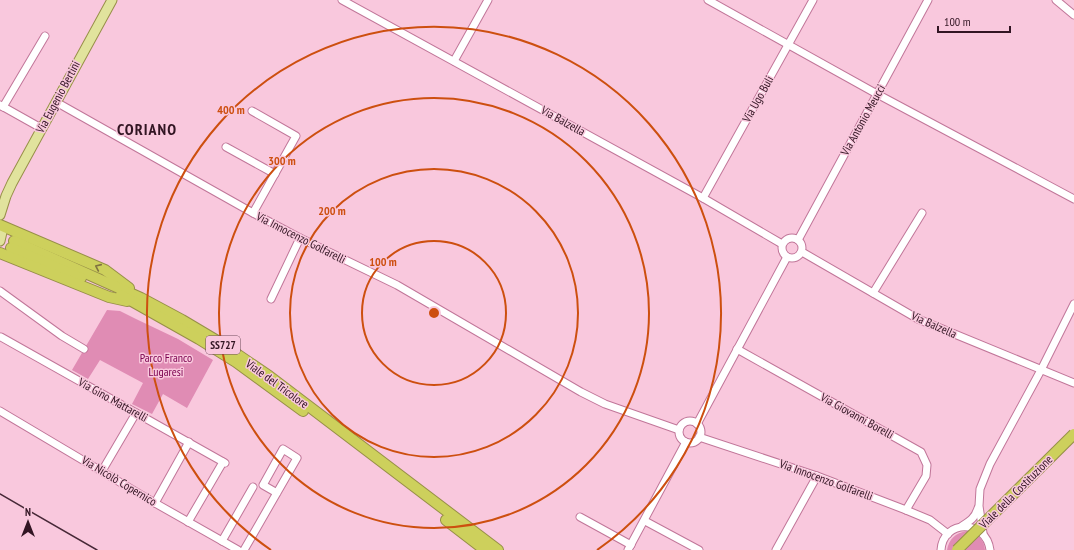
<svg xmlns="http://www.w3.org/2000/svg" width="1074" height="550" font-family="'PT Sans Narrow',sans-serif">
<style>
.green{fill:#e08cb4}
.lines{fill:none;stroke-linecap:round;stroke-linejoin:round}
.minor-casing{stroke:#c17699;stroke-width:9}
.major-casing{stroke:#978f48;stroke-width:11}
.highway-casing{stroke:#978f48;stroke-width:12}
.minor{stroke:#fff;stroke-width:7}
.major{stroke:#e1e39d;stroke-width:9}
.highway{stroke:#cdd05c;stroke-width:10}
.rail{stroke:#472837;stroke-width:1.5}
.highway-bridge-casing{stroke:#978f48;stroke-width:12;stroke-linecap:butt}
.highway-bridge{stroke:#cdd05c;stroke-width:10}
.oneway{stroke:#807240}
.ring{fill:none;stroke:#cd4f0f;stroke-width:2}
.labels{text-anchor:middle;stroke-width:3;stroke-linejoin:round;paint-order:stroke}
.shield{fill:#f9c8dd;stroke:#6e4b5b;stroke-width:1}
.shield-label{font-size:11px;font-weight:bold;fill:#321523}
.street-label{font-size:12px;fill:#321523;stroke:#f9c8dd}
.park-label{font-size:12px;fill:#7a004e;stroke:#f9c8dd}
.district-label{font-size:16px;font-weight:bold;letter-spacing:1px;fill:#321523;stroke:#f9c8dd}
.centre{fill:#cd4f0f;stroke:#f9c8dd;stroke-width:2}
.ring-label{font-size:12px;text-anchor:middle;font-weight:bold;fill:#cd4f0f;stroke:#f9c8dd;stroke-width:3;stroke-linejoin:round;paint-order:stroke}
</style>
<rect width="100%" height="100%" fill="#f9c8dd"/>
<g class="green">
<path d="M107,310L120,311L136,319L178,339L213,360L187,408L163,394L152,414L132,404L143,383L100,360L88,379L72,370Z"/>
<path d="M967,531C977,533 984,539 985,550H947C949,539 955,533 967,531Z"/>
</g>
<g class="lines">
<g class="minor-casing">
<g id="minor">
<path d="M342,0L703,198L782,244"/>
<path d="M708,0L877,94L1074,199"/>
<path d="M1056,0L1074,15"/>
<path d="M454,61L488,0"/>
<path d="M56,102L253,213L300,238L397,285L581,392L605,404L679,430"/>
<path d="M0,105L41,128"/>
<path d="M3,107L45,36"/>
<path d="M252,111L296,136L253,213"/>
<path d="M226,147L275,174"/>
<path d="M703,198L813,0"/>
<circle cx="792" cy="248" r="10"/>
<path d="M798,240L928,0"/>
<path d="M802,252L918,319L1074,383"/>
<path d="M0,291L62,336L84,349"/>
<path d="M873,293L922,213"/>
<path d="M271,299L300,238"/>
<path d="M1,337L225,463"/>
<path d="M737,349L921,452L927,465L926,476L906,510"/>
<path d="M0,411L155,503L238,550"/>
<circle cx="690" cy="432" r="11"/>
<path d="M697,424L787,257"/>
<path d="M699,437L817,476L906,510L930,520L948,534"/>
<path d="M102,471L136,413"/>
<path d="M155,503L189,442"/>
<path d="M580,517L631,545"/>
<path d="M645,521L699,550"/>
<path d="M188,522L223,462"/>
<path d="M962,526C970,521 975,518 978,508"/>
<path d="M983,533L979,506L980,489L990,464L1041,370L1074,304"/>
<path d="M222,541L253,487"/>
<path d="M244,550L297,458L283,449L263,485L277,493"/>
<path d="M628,550L686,442"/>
<path d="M776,550L817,476"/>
<path d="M941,550C943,519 986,519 990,550"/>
</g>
</g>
<g class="major-casing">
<g id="major">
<path d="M0,215L6,196L12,183L112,0"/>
<path d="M0,225L2,232L0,241"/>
</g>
</g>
<g class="highway-casing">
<g id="highway">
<path d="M0,225L105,270L129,288"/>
<path d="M14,241L141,298L182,320L219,342L269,376L498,550"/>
<path d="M11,248L81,278"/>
<path d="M0,253L109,297L127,301"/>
<path d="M121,295L199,339L236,362L303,411"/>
<path d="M446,520L485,550"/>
</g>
</g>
<use href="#minor" class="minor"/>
<use href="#major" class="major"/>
<use href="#highway" class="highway"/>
<path class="rail" d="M0,494L97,550"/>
<g class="highway-bridge-casing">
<path id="highway-bridge" d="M957,550L1074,434"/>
</g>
<use href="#highway-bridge" class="highway-bridge"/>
</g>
<defs><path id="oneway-chevron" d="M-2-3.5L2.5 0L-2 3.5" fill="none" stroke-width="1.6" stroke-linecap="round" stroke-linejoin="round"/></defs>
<use class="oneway" href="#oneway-chevron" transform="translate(98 267) rotate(-156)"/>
<g class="ring">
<circle cx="434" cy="313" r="72"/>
<circle cx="434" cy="313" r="144"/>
<circle cx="434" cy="313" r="215"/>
<path d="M271 550A287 287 0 1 1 597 550"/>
</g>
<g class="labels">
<rect class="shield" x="206" y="336" width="34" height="18" rx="3"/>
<g class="shield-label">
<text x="223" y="349">SS727</text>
</g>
<g class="street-label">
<text transform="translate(58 97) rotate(-62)" y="4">Via Eugenio Bertini</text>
<text transform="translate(758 99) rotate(-61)" y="4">Via Ugo Buli</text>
<text transform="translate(863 120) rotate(-61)" y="4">Via Antonio Meucci</text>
<text transform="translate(563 121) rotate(29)" y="4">Via Balzella</text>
<text transform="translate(301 238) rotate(27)" y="4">Via Innocenzo Golfarelli</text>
<text transform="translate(934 325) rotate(24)" y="4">Via Balzella</text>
<text transform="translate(277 384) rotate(36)" y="4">Viale del Tricolore</text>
<text transform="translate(113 400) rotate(29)" y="4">Via Gino Mattarelli</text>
<text transform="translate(857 416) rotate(29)" y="4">Via Giovanni Borelli</text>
<text transform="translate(826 480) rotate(20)" y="4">Via Innocenzo Golfarelli</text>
<text transform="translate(119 481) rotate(31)" y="4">Via Nicolò Copernico</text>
<text transform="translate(1016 492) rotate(-45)" y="4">Viale della Costituzione</text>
</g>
<g class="park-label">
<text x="166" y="362">Parco Franco<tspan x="166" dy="14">Lugaresi</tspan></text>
</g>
<g class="district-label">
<text x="147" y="135">CORIANO</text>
</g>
</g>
<circle cx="434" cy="313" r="6" class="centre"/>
<g class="ring-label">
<text x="231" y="114">400 m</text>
<text x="282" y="165">300 m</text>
<text x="332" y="215">200 m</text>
<text x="383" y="266">100 m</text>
</g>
<g transform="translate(28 522)" stroke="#f9c8dd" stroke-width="3" paint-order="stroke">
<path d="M0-3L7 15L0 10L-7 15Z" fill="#321523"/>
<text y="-6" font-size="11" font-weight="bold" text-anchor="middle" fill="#321523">N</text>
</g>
<path d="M938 26v6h72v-6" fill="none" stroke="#321523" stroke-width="2"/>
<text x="944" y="26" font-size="12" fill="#321523" stroke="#f9c8dd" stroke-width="3" paint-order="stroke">100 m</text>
</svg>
